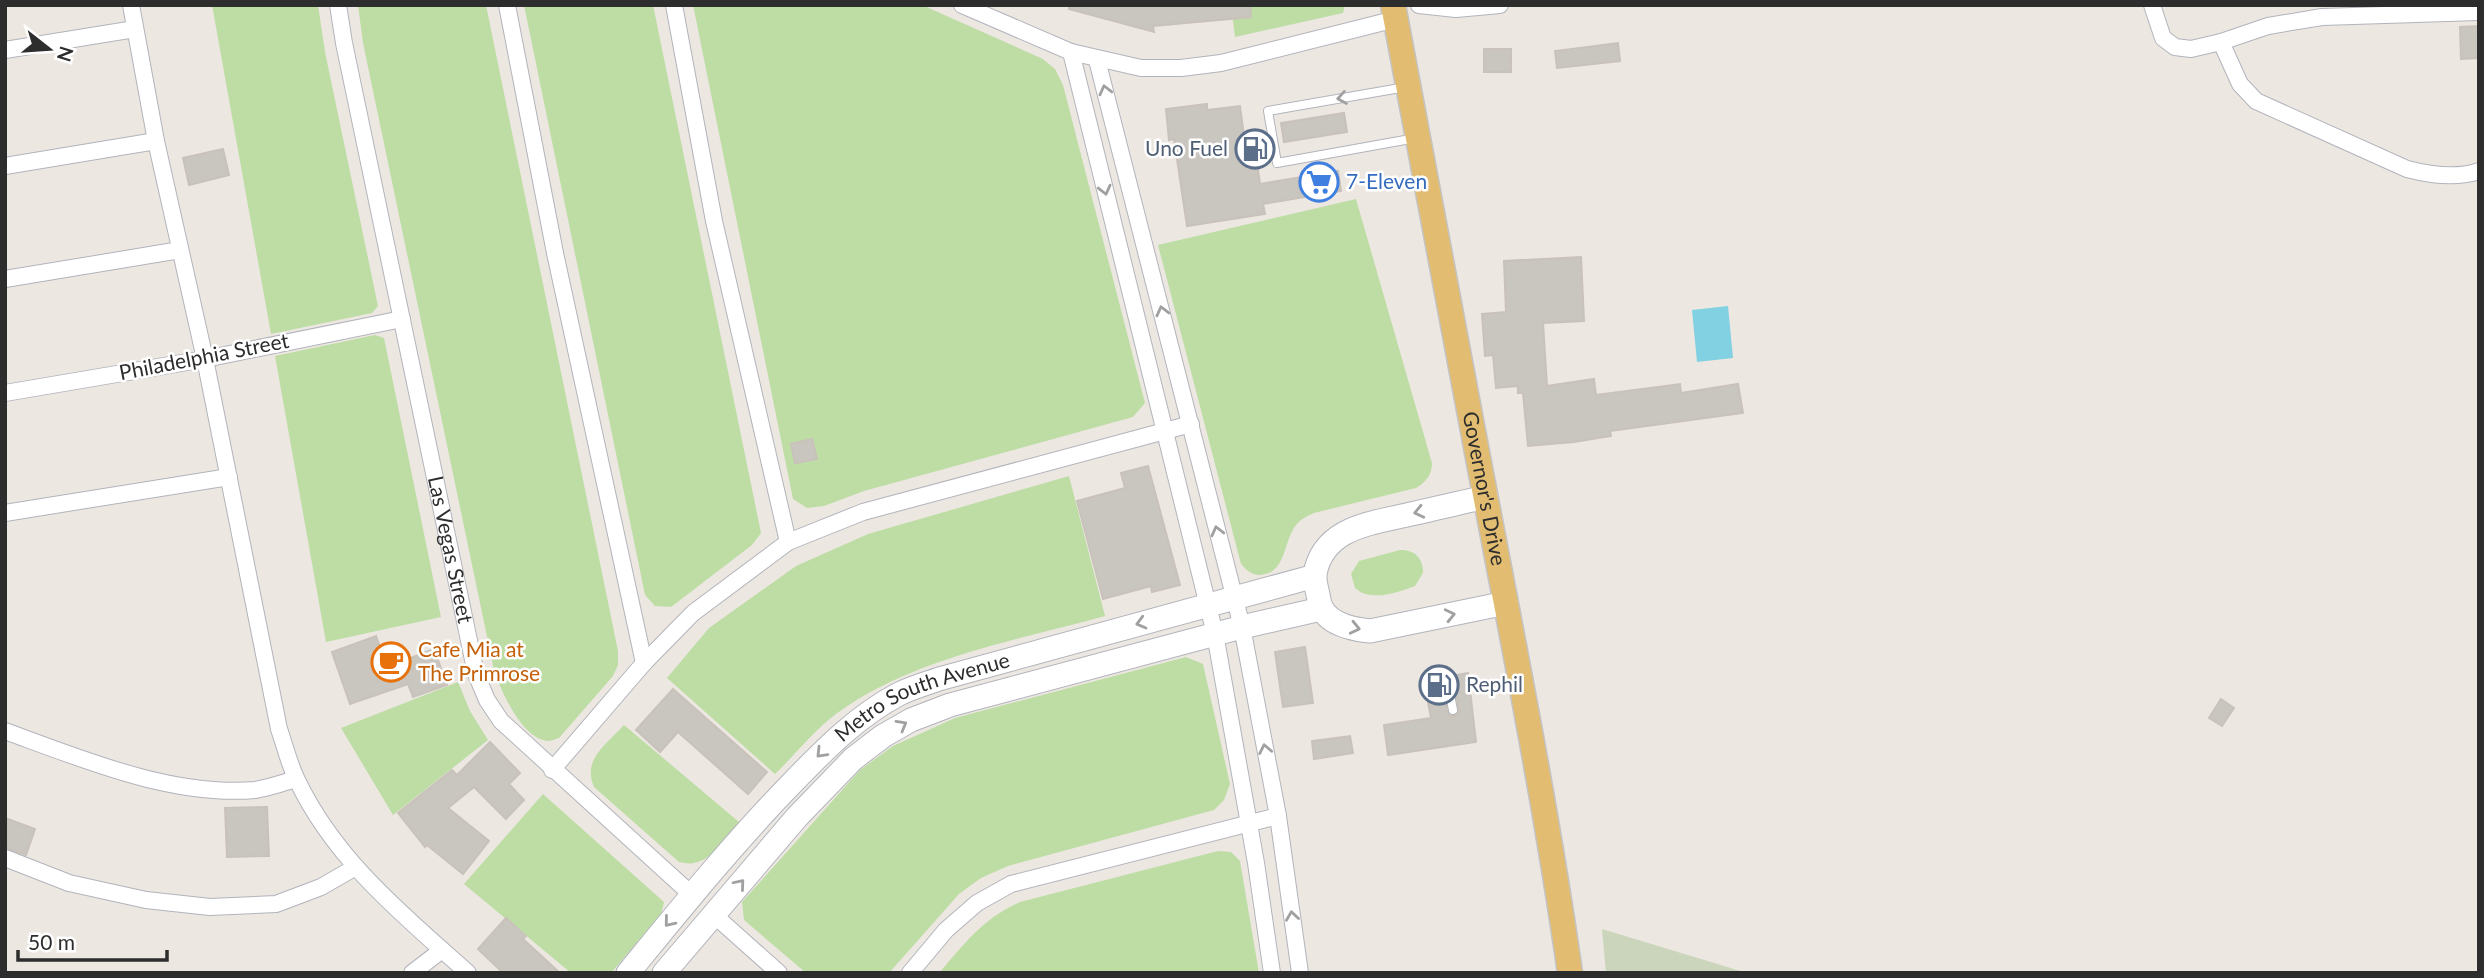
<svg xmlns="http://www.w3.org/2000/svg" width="2484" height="978" font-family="Lato,sans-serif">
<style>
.green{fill:#bddda5}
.cemetery{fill:#cad5bb}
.water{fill:#81d1e2}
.building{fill:#c9c5bf;stroke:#c8c2bb;stroke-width:2;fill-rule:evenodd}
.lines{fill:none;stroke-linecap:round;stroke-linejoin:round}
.lane-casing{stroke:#b2b4bc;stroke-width:10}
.street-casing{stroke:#b2b4bc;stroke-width:18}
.secondary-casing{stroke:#b2b4bc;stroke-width:25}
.primary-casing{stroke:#c4c4c4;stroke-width:27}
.lane{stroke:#fff;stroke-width:8}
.street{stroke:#fff;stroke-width:16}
.secondary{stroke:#fff;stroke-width:23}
.primary{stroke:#e2bd71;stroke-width:24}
.oneway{stroke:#a0a0a0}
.labels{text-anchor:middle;stroke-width:5;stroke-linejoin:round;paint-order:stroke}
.service-label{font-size:21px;fill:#4e5e75;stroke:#fff;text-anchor:end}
.shop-label{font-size:21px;fill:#366cbe;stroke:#fff;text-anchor:start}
.street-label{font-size:21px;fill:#2d2d2d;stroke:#fff}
.food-label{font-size:21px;fill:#c56008;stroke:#fff;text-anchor:start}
</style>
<rect width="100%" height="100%" fill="#ede7e1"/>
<g class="green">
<path d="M212,5H318L325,52L378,306L372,313L271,334Z"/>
<path d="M358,5H486L618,651V665L613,676L559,738C555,739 551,741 548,741C522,739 501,691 494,670L363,43Z"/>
<path d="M524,5H653L761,533L752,545L671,607L655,606L645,595Z"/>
<path d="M693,5H922L1043,59L1055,69L1063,85L1145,403L1133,417L864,491L824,506L807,508L793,499Z"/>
<path d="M1231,5H1345L1343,13L1235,37Z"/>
<path d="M1356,199L1432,463C1432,475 1426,482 1416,488L1314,513C1307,516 1301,519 1296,525C1284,540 1286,570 1265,574C1254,577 1248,572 1241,564L1158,245Z"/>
<path d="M375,335L384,338L441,617L326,642L275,356Z"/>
<path d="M1069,476L1105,616C1015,641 913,658 836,714C814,730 795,755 775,774L667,678L709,628L796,566L868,534Z"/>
<path d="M1400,550C1415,550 1423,558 1423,573L1415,586C1397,593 1370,602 1355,588L1351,574L1359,561Z"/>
<path d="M1186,657L1203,664L1230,784L1224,800L1214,810L1008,866L981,878L959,894L889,973H806L744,920L742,902L860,770L893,746L955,718Z"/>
<path d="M458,682L470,711L488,740L393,815L341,728Z"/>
<path d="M624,725L739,822C722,842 708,870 679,862L594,787C582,759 606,745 624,725Z"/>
<path d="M543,794L664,902L661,914L611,973H571L464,884Z"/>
<path d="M1218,851L1231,852L1240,861L1259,973H939C965,943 983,918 1020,902Z"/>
</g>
<path class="cemetery" d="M1602,929L1747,973H1606Z"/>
<path class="water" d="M1728,306L1733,358L1697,362L1692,310Z"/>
<g class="building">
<path d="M1069,5H1250L1251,17L1153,26L1154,32L1069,9Z"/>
<path d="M2479,26V58L2461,59L2460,27Z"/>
<path d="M1618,43L1620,61L1557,68L1555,51Z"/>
<rect x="1484" y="49" width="27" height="23"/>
<path d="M1207,104V110L1240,106L1245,143L1254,141L1260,184L1338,171L1341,191L1263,204L1265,214L1187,226L1174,139L1169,140L1166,109Z"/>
<path d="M1344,113L1347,132L1284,142L1281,123Z"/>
<path d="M223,149L229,175L189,185L183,158Z"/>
<path d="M1581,257L1584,321L1543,323L1547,386L1594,379L1596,395L1680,384L1681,393L1738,384L1743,413L1610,431L1611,436L1574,442L1528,446L1523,393H1518V386L1496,388L1493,355L1485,356L1482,314L1506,312L1504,261Z"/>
<path d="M812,439L817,459L795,463L791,444Z"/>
<path d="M1148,466L1180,585L1152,592L1151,586L1103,599L1077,501L1125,488L1121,473Z"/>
<path d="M376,636L387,667L434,649L447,685L413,697L408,684L350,704L332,652Z"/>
<path d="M1305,647L1313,703L1283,707L1275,652Z"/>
<path d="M1468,673L1476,742L1388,755L1384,725L1431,718L1424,681ZM1449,694H1454L1457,699L1459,711L1455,716H1450L1447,711L1445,699Z"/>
<path d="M673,689L767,772L748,794L678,732L660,752L636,730Z"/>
<path d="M2221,699L2234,708L2222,726L2209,718Z"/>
<path d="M1350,736L1353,753L1314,759L1312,741Z"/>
<path d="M490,742L520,773L509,784L524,800L506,819L474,787L448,808L489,841L463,874L427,845L425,847L398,813L452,770L457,775Z"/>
<path d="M267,807L269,856L227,857L225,808Z"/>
<path d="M5,818L35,829L26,855L5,848Z"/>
<path d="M506,918L526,936L523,939L560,973H503L478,949Z"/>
</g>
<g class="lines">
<g class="lane-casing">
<g id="lane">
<path d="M1406,87L1268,111L1277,163L1416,138"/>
<path d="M1451,700L1453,710"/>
</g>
</g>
<g class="street-casing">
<g id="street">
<path d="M131,5L156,141L205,359L279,729C285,746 289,764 297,780C335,860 403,915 468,973"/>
<path id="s1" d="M338,5L344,43L476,674L487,700L501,721L692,895"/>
<path d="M507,5L555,253L644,663"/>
<path d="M674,5L714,221L788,542"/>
<path d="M962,5L1071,52L1141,68H1181L1221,63L1396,19"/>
<path d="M1419,5L1456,9L1500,5"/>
<path d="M2152,5L2163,38L2175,47L2191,49L2221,42L2268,26L2322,17L2479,12"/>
<path d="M2221,42L2240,84L2256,101L2407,169C2430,175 2456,179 2479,171"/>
<path d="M5,50L135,29"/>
<path d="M1071,52L1215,634L1256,863L1272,973"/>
<path d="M1097,60L1242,627L1278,816L1300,973"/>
<path d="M5,166L156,141"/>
<path d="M5,279L180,250"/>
<path d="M5,393L205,359L402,319"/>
<path d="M5,513L229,477"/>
<path d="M5,731C82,759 172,797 255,790C268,788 283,783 296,779"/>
<path d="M552,770L644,663L693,613L788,542L863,512L1191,424"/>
<path d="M5,858L69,883L146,900L210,907L276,904L321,887L354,868"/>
<path d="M714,915L779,973"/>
<path d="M412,973L442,950"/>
<path d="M910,973L946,930L977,903L1011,884L1278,816"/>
</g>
</g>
<g class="secondary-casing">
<g id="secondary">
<path d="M1486,497C1458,503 1430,510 1402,516C1366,524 1323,530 1315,574C1314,582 1318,592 1319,600C1323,623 1350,629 1370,631L1506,603"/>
<path id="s2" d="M628,973C682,907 736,840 796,779C827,747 859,715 899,694C911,688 925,684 939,679L1315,576"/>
<path d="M664,973L797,817L853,759L883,736L911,720L950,705L1242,627L1321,609"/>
</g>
</g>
<g class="primary-casing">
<g id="primary">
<path id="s3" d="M1393,5C1421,147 1447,289 1473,431C1507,612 1544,791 1570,973"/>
</g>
</g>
<use href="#lane" class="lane"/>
<use href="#street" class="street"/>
<use href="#secondary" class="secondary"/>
<use href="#primary" class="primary"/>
</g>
<defs><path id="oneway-chevron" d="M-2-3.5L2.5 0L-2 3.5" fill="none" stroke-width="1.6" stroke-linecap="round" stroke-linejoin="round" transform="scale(1.75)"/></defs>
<g class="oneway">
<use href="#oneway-chevron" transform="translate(1105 90) rotate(-104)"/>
<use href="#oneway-chevron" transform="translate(1342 98) rotate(170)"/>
<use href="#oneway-chevron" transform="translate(1105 190) rotate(76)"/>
<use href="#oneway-chevron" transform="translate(1162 311) rotate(-104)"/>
<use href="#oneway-chevron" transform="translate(1419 512) rotate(167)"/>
<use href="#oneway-chevron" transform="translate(1217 531) rotate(-104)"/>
<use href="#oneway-chevron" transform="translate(1450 615) rotate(-13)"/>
<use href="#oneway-chevron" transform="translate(1141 623) rotate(165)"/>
<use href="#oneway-chevron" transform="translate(1355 628) rotate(13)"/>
<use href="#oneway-chevron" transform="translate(902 725) rotate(-30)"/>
<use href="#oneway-chevron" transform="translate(1265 749) rotate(-101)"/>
<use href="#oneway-chevron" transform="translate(821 753) rotate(134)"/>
<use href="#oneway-chevron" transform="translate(740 884) rotate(-50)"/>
<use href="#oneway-chevron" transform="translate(1292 916) rotate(-98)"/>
<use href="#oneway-chevron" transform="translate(669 922) rotate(129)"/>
</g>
<defs>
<g id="fuel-ring" transform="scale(2.0125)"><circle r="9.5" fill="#fff" stroke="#5c6f8a" stroke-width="1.5"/><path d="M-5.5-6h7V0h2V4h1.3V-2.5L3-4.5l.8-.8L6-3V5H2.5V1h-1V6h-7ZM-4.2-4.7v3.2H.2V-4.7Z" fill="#5c6f8a"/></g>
<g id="supermarket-ring" transform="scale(2.0125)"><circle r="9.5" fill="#fff" stroke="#3f7fe0" stroke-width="1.5"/><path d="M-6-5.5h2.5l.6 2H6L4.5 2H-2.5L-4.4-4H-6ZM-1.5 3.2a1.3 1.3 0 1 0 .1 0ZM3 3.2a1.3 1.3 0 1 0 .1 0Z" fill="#3f7fe0"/></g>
<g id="cafe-ring" transform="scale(2.0125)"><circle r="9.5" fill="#fff" stroke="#e8710a" stroke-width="1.5"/><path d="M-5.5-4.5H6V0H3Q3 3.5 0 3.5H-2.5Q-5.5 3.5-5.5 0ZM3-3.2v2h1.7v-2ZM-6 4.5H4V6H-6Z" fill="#e8710a"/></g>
</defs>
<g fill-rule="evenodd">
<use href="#fuel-ring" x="1255" y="149"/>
<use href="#supermarket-ring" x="1319" y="182"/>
<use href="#cafe-ring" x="391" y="662"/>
<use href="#fuel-ring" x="1439" y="685"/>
</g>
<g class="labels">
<g class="service-label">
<text x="1228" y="156">Uno Fuel</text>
<text x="1466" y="692" text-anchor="start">Rephil</text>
</g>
<g class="shop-label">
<text x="1346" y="189">7-Eleven</text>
</g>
<g class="street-label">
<text transform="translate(204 357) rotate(-11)" y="7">Philadelphia Street</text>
<text dy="7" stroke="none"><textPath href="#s3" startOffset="492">Governor's Drive</textPath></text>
<text dy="7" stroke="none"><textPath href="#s1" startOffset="556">Las Vegas Street</textPath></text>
<text dy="7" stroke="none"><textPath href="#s2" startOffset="411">Metro South Avenue</textPath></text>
</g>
<g class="food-label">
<text x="418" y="657">Cafe Mia at<tspan x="418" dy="24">The Primrose</tspan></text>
</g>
</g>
<rect width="2484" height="978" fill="none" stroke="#2d2d2d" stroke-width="14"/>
<g transform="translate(49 49) rotate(107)" stroke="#ffffff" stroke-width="5" paint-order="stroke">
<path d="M0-5L12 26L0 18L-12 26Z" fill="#2d2d2d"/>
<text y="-10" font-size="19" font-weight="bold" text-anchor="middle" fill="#2d2d2d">N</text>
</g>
<path d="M18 950v10h149v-10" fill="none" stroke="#2d2d2d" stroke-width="3.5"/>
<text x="28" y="950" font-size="21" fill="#2d2d2d" stroke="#ffffff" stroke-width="5" paint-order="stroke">50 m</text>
</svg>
